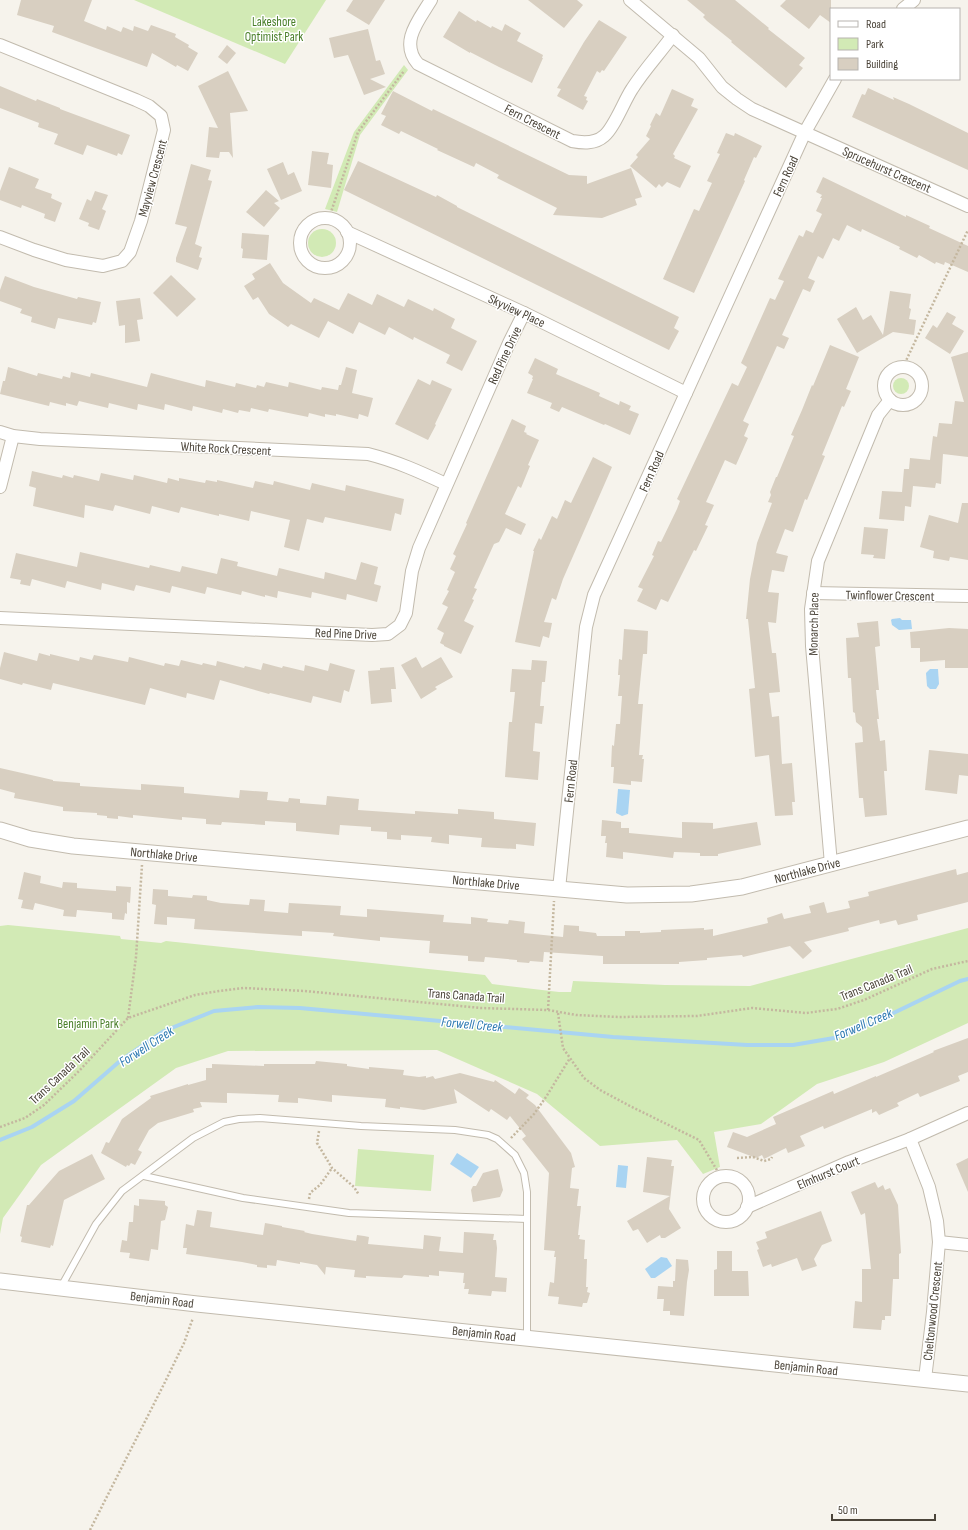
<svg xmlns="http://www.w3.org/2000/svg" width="968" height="1530" font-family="'Sofia Sans Condensed',sans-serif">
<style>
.green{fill:#d2eab5}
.water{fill:#a9d4f2}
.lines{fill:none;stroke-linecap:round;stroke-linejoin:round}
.stream{stroke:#a9d4f2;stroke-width:4}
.building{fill:#d8cfc1}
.service-casing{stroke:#c2bbae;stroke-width:8}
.minor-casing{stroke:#c2bbae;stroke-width:14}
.tertiary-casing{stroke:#c2bbae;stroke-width:17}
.path{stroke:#c4b79f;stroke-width:2.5;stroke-dasharray:2 2;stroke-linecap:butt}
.service{stroke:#fff;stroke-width:6}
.minor{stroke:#fff;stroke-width:12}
.tertiary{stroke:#fff;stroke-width:15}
.labels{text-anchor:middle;stroke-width:3;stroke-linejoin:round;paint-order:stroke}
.park-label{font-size:13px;fill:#4a7f2a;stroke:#fff}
.street-label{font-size:13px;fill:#4b4439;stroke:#fff}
.water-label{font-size:14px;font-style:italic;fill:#2e7ab2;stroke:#fff}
</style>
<rect width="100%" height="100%" fill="#f6f3ec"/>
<g class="green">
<path d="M134,0H326L285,64Z"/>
<path d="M404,65L408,70L360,135L337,212L325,209L354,132Z"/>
<circle cx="322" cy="243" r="14"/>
<circle cx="901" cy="386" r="8"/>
<path d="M8,925L120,936L121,939L161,943L166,941L485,975L492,984L559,992H571L573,981L665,985L750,986L968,928V1023L884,1062L817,1084L761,1124L714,1132L720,1167L703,1174L677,1140L600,1146L537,1094L437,1050L228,1051L176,1068L41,1165L3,1218L0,1234V926Z"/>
<path d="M358,1149L434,1155L431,1191L355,1186Z"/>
</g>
<g class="water">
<path d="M900,618L902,620H911L912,629L899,630L892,625L891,620L892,619Z"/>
<path d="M930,669H938L939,684L936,689H930L927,686L926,673Z"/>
<path d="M618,789L630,790L628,814L622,816L616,813Z"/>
<path d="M457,1153L479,1167L471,1178L450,1164Z"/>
<path d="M618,1165L628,1166L626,1188L616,1187Z"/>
<path d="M661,1257L667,1258L672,1266L655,1278H651L645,1269Z"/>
</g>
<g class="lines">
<path class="stream" d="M0,1140L32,1127L74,1101L120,1061L164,1031L214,1011L258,1007L300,1008L613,1037L747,1045H793L834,1038L883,1018L960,981L968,979"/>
</g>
<g class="building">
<path d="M21,0H92L84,21L106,30L107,26L121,32L123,27L133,31L134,26L148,31L151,25L176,34L175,37L189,45L188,47L198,53L188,71L177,65L176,67L152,53L147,67L52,32L54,26L17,15Z"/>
<path d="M353,0H385L369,25L346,11Z"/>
<path d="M528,0H577L583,5L564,28Z"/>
<path d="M687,0H735L769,28L768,29L805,58L799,65L803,68L786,88L731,42L732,41L707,21L703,17L705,15Z"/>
<path d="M786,0H831V23L820,15L809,29L780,6Z"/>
<path d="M459,11L476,22L477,20L491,28L492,26L502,31L505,24L521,33L517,41L543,55L542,58H543L532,83L499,67L470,52V53L443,37Z"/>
<path d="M599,20L627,37L604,71L602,70L600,73L597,71L584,96L587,97L586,100L588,101L583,110L557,96L561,89L557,88L584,42Z"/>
<path d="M368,29L376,61L380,60L385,74L370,79L386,87L364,95L348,55L334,58L329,38Z"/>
<path d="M227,45L236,53L227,64L218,57Z"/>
<path d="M228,71L248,111L230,113L233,158L229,152H220L219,158L206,157L209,127L218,128L198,86Z"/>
<path d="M0,86L36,101L37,99L60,108V109L130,135L122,155L118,153L117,156L87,145L83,155L54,144L58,134L38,127L39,123L0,108Z"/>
<path d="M868,88L894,100L893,97L909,104L968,133V170L852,117L862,94L865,95Z"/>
<path d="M672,89L694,99L691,106L698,109L673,154L675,156L674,158L691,166L680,188L667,182L662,187L659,184L656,188L630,166L638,157L636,155L650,139L646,136L651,126L650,125L656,113L660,116Z"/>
<path d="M393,91L432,111L433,109L569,175L587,176V184L631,168L642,197L635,199L637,205L602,218L553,215L557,208L497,178L499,175L476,163L474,167L437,150L438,149L401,131L399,134L381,125L386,116L381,114Z"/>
<path d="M726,133L734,136L735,133L762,146L756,158L754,157L744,180L745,181L694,293L663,279L694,209L699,211L712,183L707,181L720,154L717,153Z"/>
<path d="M312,151L329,153L327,164L333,165L331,188L308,185Z"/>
<path d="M358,161L436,197L437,195L457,206V207L679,317L674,328L679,331L669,350L344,190Z"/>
<path d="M283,162L288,175L294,172L302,191L281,200L267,169Z"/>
<path d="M191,164L211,170L208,180L212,181L195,244L202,247L199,257L202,258L198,270L176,262V258L187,227L175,224Z"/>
<path d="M9,167L39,179L35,188L52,194L51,198L62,203L55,222L44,218L45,214L22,205L21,208L0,200V191Z"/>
<path d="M823,177L906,217V215L930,226L929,228L968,246V272L945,262L944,265L936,262L935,264L919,255L917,258L899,249L900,247L862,229L861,232L847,225L839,241L833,238L823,259L818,256L808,278L815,281L810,292L803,289L782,335L789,338L784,349L777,346L743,421L749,424L744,436L748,438L736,465L725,460L706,502L714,505L705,525L708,526L696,551L694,550L668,602L661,599L656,610L637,601L643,589L638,587L654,556L652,555L658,541L661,542L677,509L680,501L677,499L732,383L738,386L747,367L741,363L770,298L775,300L784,281L778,279L799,235L803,237L806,230L813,233L822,214L816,211L822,198H820L822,195L816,192Z"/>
<path d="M266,190L279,201L274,203L280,208L264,227L246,212Z"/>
<path d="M95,191L108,195L102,209L106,211L99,230L88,226L89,223L79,219L87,199L91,201Z"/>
<path d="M242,233L269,235L267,260L242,258L243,249L241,248Z"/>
<path d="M270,263L283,283L311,303L314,298L339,310L348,293L372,305L377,294L404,307L408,299L433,311L434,308L455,319L451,328L477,341L462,371L446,363L450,355L414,337L413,340L389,327L385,335L359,322L353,334L328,321L319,338L291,324L288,327L269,314L258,297L253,300L244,286L255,279L252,274Z"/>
<path d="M171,275L196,299L177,317L153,293Z"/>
<path d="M5,276L34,287L77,299L78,297L101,302L96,323L93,322L92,325L58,318L55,329L31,322L32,317L20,313L22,309L0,301V290Z"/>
<path d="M890,291L911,294L909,308L911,309L909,319L916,320L914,335L893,332L857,353L837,319L856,307L863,320L871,315L883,335Z"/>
<path d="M140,298L143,319L137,320L140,341L125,343V325L119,326L116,301Z"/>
<path d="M947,312L956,317L952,324L964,331L950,354L925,338L933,325L937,328Z"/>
<path d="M830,345L859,357L846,389L851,391L844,407L842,406L822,455L825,456L807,500L805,499L793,532L785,529L776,553L788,556L784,572L772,570L768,592L779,593L776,623L768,622L772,653H776L780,692L769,693L772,717L779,716L782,764L792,763L795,802H792L793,815L775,816L769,755L755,757L749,689L755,688L748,619H746L750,579L757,543L772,503L768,502L771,495L770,492L776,477H777L794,436L791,435L802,410L812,385L813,386Z"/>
<path d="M968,352V457L943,454L941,484L936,483L935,488L913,486L911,507L905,506L904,521L879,519L882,491L902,492L904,469H909L910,458L930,460L933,436L937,437L939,423L952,424L955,401L964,402L951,357Z"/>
<path d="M535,358L558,369L556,374L600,393L599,396L619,405L620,401L631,406L629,410L639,414L630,435L605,424L604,425L562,407L559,412L550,408L552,403L527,393L533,379H532L533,376L528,373Z"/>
<path d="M8,367L37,376L38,373L62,379L63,376L70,378L71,372L90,377L91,373L147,387L151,373L205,387L206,380L235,387L236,383L256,388L257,385L264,387L266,382L288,387L289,382L321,390L322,387L338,390L339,385H341L346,367L357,370L352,393L373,398L368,417L359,414L358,419L336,414V416L325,414V417L309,413L308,417L269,409L268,412L251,408L250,412L239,410L238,413L223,409L222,413L193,406L192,411L165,404L164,410L138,404L137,410L109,403L108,408L79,401L77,406L66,403V406L50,402L49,406L0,394L3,381H5Z"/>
<path d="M418,379L430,385L432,380L452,389L435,424L436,425L428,440L395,424Z"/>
<path d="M512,419L526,426L524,432L527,433L526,434L539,440L528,465L530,466L521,488L518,486L505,514L526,524L521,535L506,528L499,542L494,544L474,588L477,589L472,599L474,600L464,621L474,626L461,654L444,646V645L440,643L444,633L437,629L448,607L442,604L449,591L447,590L455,572L450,569L456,556L453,554L467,524L466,523Z"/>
<path d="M593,457L612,467L563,579L556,600L552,598L544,622L552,623L549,638L543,636L540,647L515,642L534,551H533L539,538L541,540L552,516L557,519L565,500L571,503Z"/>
<path d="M32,471L62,478L63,475L73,478L74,475L99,481L101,473L133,480L134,475L167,483L168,478L179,481V478L205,483L206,480L217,482V480L253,488L255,481L273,485L274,481L310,490L312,483L345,491L346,485L404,499L401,515L395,513L391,531L325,517L323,523L307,519L299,551L284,547L290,520L251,511L249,521L219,514V516L181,507L179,513L152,506L150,514L115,505L113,511L85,505L84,518L33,506L36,488L29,486Z"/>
<path d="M962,503H968V560L950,557L949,561L933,558L934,551L920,547L929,515L958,523Z"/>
<path d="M864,527L888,529L885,559L873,558L874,555L861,554Z"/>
<path d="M80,552L149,568L150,565L180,572L182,566L217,574L221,558L238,562L237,566L277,576L279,568L324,579L325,572L356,580L361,562L378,567L374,584L381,586L377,602L347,594L346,600L312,592L311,598L278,591L277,598L265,595V597L242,591L241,595L207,587L205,594L172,586L170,593L136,585L134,591L102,583L101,590L67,581L65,588L32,579L30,586L20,584L21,580L10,578L16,553L77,567Z"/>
<path d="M878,621L880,646L875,647L879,690H876L879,719H877L880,741L885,740L887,771H884L887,815L865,817L863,798H859L855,743L863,742L862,727L856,722L855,713L853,712L851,678H848L846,638L859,637L857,623Z"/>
<path d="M949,628L968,629V668H945V660L920,662V648H911L910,632Z"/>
<path d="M624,629L648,631L647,654H643L638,704H643L639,755H643L642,759H644L642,782L631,781V785L613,783L614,767H611L612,745L614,746L616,724H620L622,696H618L620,675H618L619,659L622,660Z"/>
<path d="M4,652L37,661L39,653L50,656V654L79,661L80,657L92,660L94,655L128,662L129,657L164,666L165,663L179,666L181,660L202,665L203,663L216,666L217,661L244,668L245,666L261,670L263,663L282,668L283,666L304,671L305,665L328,671L330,663L355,670L349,692L344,690L341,703L313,696L311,703L270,693L269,694L220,680L214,700L187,693L186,698L150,688L145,705L53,683L51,690L23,683L22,685L0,679V668Z"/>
<path d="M416,657L422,668L441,657L453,677L435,687L437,689L421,699L401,665Z"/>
<path d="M532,660L547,661L545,682H542L540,706H544L542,724L535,723L533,751L540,752L538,780L505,777L509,722H512L515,692H510L512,669L531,670Z"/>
<path d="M394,667L396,689H391L392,702L371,704L368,671L380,670V668Z"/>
<path d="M929,750L968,754V776L959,775L957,794L925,790Z"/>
<path d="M0,768L53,780V781L80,783V786L141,790V784L184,787V793L239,798L240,790L268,792L267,800L288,802L289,798L300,799V803L326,805L327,796L359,799L358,810L415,814V811L458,814V809L494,812V819L536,823L534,846L516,844V849L481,847L482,838L449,835V844L431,842L432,837L401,835V840L387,839V832L371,831V827L340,825L339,835L296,831V823L265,821V825L222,822L221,825L206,824V819L182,817V820L133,815V818L118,816V819L107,818V816L97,815V813L63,811V807L14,798L15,793L0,789Z"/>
<path d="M602,820L621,822V828H629V833L682,838V822L713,823V829L757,822L761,845L718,854V856H700V853L674,852L673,858L623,852V859L606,857L607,843H605L606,836H601Z"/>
<path d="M956,869L957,875L968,872V902L917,915L918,920L898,925L896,920L880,924L879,920L848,928L849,931L804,942L812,951L803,959L790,946L743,957L742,955L707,958V960L679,962V964H603V956L544,952L543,962L530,961L529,963L517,962V960L485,957L484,962L468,961V956L429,953L430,941L380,937V941L333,936L334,933L302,931V936L194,929L195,919L167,917V925L154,924L156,905L152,904L153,889L168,890V896L192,898L193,895L207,896V900L221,903L249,905L250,899L265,900L264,911L288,913L289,903L341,906L340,915L367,917V909L444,915L443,922L471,924V917L488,919L487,922L508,924L509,920L525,922L524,933L563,937L564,925L579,926V931L596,933L597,936H625V931H640V933L661,932V930L704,928V930L713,929V936L768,923L767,918L782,913L784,919L811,913L809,906L824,902L827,913L850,908L848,901L869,896L868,892Z"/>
<path d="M24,872L41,876L40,883L62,888L63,882L77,883V888L116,891V886L131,887L130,903L127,902V914L125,913L124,920L112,919V913L77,910L76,917L63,916L64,910L35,903L33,910L21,908L23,900L18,899Z"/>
<path d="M968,1038V1072L958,1076L960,1081L920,1097L918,1093L897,1103L899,1106L879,1115L876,1111L872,1113V1109L824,1129L823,1126L800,1136L805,1146L788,1153L786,1148L764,1159L762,1155L756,1158L727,1147L733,1132L747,1137L776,1124L773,1117L833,1091L834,1094L876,1076V1077L934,1052L933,1051Z"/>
<path d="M316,1061L347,1064V1066L369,1069V1067L404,1070L403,1075L419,1077L426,1076V1078L433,1076L435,1079L460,1073L494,1082L495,1080L515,1094L519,1088L529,1095L526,1098L535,1105L571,1153L575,1167L572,1168L570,1188L579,1189L577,1206H581L578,1235H580L579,1239L585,1240L584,1259H587L586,1287H588L587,1292L590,1293L587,1303H583L582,1307L558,1304L559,1297L548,1296L550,1282L554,1283L556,1257H554L555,1251L544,1250L549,1173L522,1139L526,1136L510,1116L507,1120L491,1109L489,1112L454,1089L457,1103L424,1110L400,1107V1109L385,1107L386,1099L332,1095V1102L298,1098V1103L278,1102L279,1095L227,1093V1103L200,1102L202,1107L193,1109L194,1112L158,1123L149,1130L138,1150L142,1152L135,1165L131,1163L129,1166L127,1165L126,1167L101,1153L106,1142L109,1143L122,1119L151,1098L150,1096L188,1084V1085L206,1080V1068H212V1064L264,1066V1064H315Z"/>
<path d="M92,1154L105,1179L64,1200L53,1246L51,1245L50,1248L21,1242L22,1237L20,1236L27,1205H29L59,1171Z"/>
<path d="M647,1157L672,1160L671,1166H674L669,1209L681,1228L665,1238H661L660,1235L647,1243L638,1229L633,1231L627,1221L670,1196L643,1192Z"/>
<path d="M968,1158V1192L956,1164Z"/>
<path d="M498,1169L503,1190L500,1197L473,1202L471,1190L473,1186H476L483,1173Z"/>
<path d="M875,1182L878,1188L883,1185L885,1190L890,1188L898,1205L901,1253L899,1254V1279H893L891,1316H885V1320H882L881,1330L853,1328L855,1301L862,1302V1269H871L865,1213L861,1215L851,1192Z"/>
<path d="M139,1199L165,1201V1205L168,1207L165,1220L161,1221L158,1250L151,1249L149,1261L129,1258L130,1253L120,1252L122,1240L127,1241L129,1222H133L134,1205L139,1206Z"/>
<path d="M197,1210L212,1212L210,1227L263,1235L265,1223L282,1226V1227L305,1231L304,1232L312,1234L356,1241L357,1235L364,1236L369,1237L368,1244L423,1249L424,1235L441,1237L439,1251L463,1253L464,1232L494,1234L493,1240H496L497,1248L495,1277L507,1278L506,1292L492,1291L491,1296L468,1294L469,1289H464L465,1283H463L464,1273L439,1271V1276L429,1275V1277L404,1275L402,1278L366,1276V1278L354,1277L355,1270L326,1267L325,1275L317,1265L300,1262V1264L277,1260L276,1266L267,1265V1268L257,1267V1265L242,1262L186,1254L187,1248H183L186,1224L194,1226Z"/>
<path d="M821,1211L832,1241L822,1245L814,1259L817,1266L802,1271L797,1258L772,1267L771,1264L763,1267L757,1250L759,1249L756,1242L767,1238L765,1232Z"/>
<path d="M717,1251H732V1271H748L749,1296H714V1270L717,1269Z"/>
<path d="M676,1259L688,1260L689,1270L687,1282L684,1316L670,1315V1311H663L664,1299H657L658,1286L673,1287V1281H675Z"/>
</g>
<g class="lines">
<g class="service-casing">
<g id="service">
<path d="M144,1176L243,1198L349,1213L527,1219"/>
<path d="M61,1287L96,1224L122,1191L193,1138L224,1122L239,1119L260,1118L361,1126L455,1130L488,1135L497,1139L515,1155L524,1173L527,1192V1338"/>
</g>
</g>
<g class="minor-casing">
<g id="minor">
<path d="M431,0C419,20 399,42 418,64L572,141C583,143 595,144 604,136C614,128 624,101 632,89C644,70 660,53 673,35"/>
<path d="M630,0L699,58L722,87L737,99L752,109L968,206"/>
<path d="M903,9L914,0"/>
<path d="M0,45L136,100L149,106L161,116L164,130L141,221L130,252L122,261L103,266L66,260L34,250L0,237"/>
<circle cx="325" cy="243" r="25"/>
<path d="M347,232L524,313L686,393"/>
<circle cx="903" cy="386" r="19"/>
<path d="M0,432L13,436L40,439L368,454C396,461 420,472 446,484"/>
<path d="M0,487L13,436"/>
<path d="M813,593L968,596"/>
<path d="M0,618L372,635L388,634L400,625L406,613L412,571L419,548L509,343L524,313"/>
<path d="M831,864L812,646L811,609L818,561L878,415L890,400"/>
<path d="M559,889L586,627L594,595L805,132L835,79"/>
<circle cx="726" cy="1199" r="23"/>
<path d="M747,1207L849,1162L910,1139"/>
<path d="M939,1242L968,1245"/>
<path d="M925,1379L933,1312L939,1242L937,1221L929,1187L910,1139L968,1113"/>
</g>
</g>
<g class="tertiary-casing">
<g id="tertiary">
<path d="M0,830L30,839L73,846L627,895L691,894L742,887L968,828"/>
<path d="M0,1281L197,1304L968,1384"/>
</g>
</g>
<g class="path">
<path d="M329,218L358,132L404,71"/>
<path d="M903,367L968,230"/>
<path d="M548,1010L554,901"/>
<path d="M558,1013L563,1048L584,1078L600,1090L630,1106L699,1140L721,1177"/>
<path d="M128,1018L136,957L142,865"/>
<path d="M0,1127L25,1118L44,1105L79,1071L128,1018L195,995L219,991L244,988L305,991L481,1008L548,1010L576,1015L619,1017L697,1016L752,1008L806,1013L837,1009L864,1000L932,969L968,961"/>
<path d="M319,1131L317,1143L332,1168L354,1187L359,1195"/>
<path d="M511,1138L534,1114L546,1097L570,1058"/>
<path d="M737,1158L753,1157L764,1161L771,1159L772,1157"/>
<path d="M309,1199L310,1193L320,1185L332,1168"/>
<path d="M90,1530L165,1382L184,1343L193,1318"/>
</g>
<use href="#service" class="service"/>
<use href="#minor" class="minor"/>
<use href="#tertiary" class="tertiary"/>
</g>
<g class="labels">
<g class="park-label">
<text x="274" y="26">Lakeshore<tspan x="274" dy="15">Optimist Park</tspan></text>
<text x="88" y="1028">Benjamin Park</text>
</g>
<g class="street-label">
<text transform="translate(533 121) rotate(27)" y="5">Fern Crescent</text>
<text transform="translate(887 169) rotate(24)" y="5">Sprucehurst Crescent</text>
<text transform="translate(785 176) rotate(-65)" y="5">Fern Road</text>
<text transform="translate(152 178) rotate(-75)" y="5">Mayview Crescent</text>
<text transform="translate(517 310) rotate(25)" y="5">Skyview Place</text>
<text transform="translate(504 355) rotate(-65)" y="5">Red Pine Drive</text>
<text transform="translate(226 448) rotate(3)" y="5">White Rock Crescent</text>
<text transform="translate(651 471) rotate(-66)" y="5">Fern Road</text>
<text transform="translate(890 595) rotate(1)" y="5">Twinflower Crescent</text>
<text transform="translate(813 624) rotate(-89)" y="5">Monarch Place</text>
<text transform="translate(346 633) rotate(2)" y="5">Red Pine Drive</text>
<text transform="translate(570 781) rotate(-84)" y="5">Fern Road</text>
<text transform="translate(164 854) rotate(5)" y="5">Northlake Drive</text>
<text transform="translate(807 870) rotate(-15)" y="5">Northlake Drive</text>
<text transform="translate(486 882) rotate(5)" y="5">Northlake Drive</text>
<text transform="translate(876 982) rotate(-22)" y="5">Trans Canada Trail</text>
<text transform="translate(466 995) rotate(4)" y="5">Trans Canada Trail</text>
<text transform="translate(59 1075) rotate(-43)" y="5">Trans Canada Trail</text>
<text transform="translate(828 1172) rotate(-23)" y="5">Elmhurst Court</text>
<text transform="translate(162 1299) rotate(7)" y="5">Benjamin Road</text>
<text transform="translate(932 1311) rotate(-84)" y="5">Cheltonwood Crescent</text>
<text transform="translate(484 1333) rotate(6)" y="5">Benjamin Road</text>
<text transform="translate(806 1367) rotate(6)" y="5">Benjamin Road</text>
</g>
<g class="water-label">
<text transform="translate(472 1024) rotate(5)" y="5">Forwell Creek</text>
<text transform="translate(863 1024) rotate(-23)" y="5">Forwell Creek</text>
<text transform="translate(146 1046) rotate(-33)" y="5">Forwell Creek</text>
</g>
</g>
<rect x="830" y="8" width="130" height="72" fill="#ffffff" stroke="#b7b4b0"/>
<rect x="838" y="21" width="20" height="6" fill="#ffffff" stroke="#b7b4b0"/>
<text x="866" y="28" font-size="12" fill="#4b4439">Road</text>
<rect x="838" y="38" width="20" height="12" fill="#d2eab5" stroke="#b7b4b0"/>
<text x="866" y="48" font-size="12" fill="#4b4439">Park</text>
<rect x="838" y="58" width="20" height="12" fill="#d8cfc1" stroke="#b7b4b0"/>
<text x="866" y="68" font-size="12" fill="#4b4439">Building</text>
<path d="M832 1514v6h103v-6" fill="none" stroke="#4b4439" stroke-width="2"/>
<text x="838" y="1514" font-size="12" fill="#4b4439" stroke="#ffffff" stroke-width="3" paint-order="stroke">50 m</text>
</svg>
